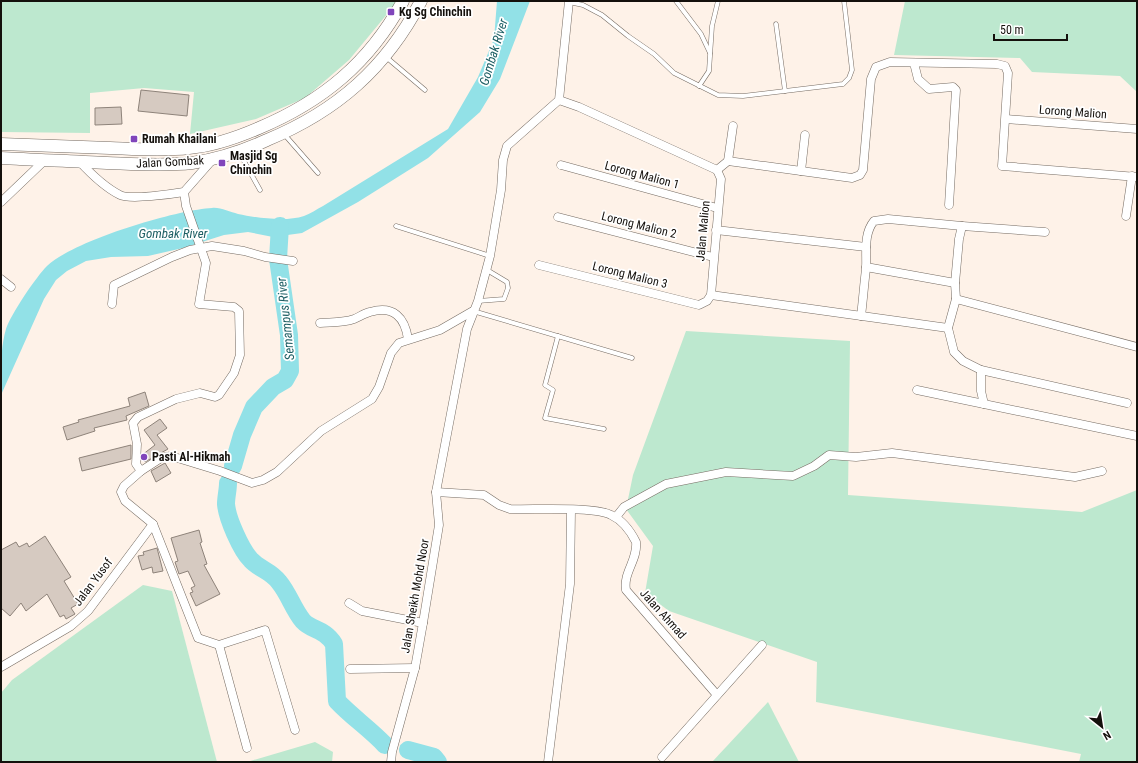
<svg xmlns="http://www.w3.org/2000/svg" width="1138" height="763" font-family="'Roboto Condensed',sans-serif">
<style>
.green{fill:#bde8cf}
.water{fill:#92e1e7}
.lines{fill:none;stroke-linecap:round;stroke-linejoin:round}
.river{stroke:#92e1e7;stroke-width:18}
.building{fill:#d6cac1;stroke:#8e837a}
.service-casing{stroke:#766c63;stroke-width:5}
.minor-casing{stroke:#766c63;stroke-width:9}
.primary-casing{stroke:#766c63;stroke-width:13}
.service{stroke:#fff;stroke-width:4}
.minor{stroke:#fff;stroke-width:8}
.primary{stroke:#fff;stroke-width:12}
.poi-dot{fill:#8045bb;stroke:#fff;stroke-width:1.5}
.labels{text-anchor:middle;stroke-width:3.5;stroke-linejoin:round;paint-order:stroke}
.poi-label{font-size:12px;font-weight:bold;fill:#14100c;stroke:#fff;text-anchor:start}
.street-label{font-size:12px;fill:#14100c;stroke:#fff}
.water-label{font-size:13px;font-style:italic;fill:#1c5e63;stroke:#fff}
</style>
<rect width="100%" height="100%" fill="#fef2e8"/>
<g class="green">
<path d="M1,1H398L349,60L305,98L256,119L190,134L194,92L144,88L90,93V133L1,132Z"/>
<path d="M905,1H1137V92L1120,76L1032,72L1020,58L894,55Z"/>
<path d="M686,331L850,341L848,495L1082,512L1137,490V762H1079L1081,754L816,702L817,662L669,611L645,593L653,546L626,509L633,475Z"/>
<path d="M143,585L172,591L217,762H1V693L12,680Z"/>
<path d="M768,702L799,762H712Z"/>
<path d="M315,742L333,752L332,762H247Z"/>
</g>
<path class="water" d="M497,1H530L500,79L480,112L428,158L358,202L302,233L273,237L248,232L224,235L183,248L148,256L111,257L86,261L67,271L56,280L44,299L1,395C1,374 0,349 6,329C11,314 36,277 47,266C73,241 175,210 212,208C220,207 230,212 238,214C257,218 286,222 304,216C310,214 317,209 323,206L448,129L478,77L494,39Z"/>
<g class="lines">
<g class="river">
<path d="M233,466L242,435L254,407L273,387L285,380L290,371L289,335L278,259L280,226"/>
<path d="M228,483C228,490 226,497 226,504C227,518 241,550 251,560C259,569 271,571 279,582C289,594 293,609 303,621C312,631 324,628 334,644L337,701C352,717 370,729 385,745"/>
<path d="M408,750L434,757L438,762"/>
</g>
</g>
<g class="building">
<path d="M141,90L189,95L187,116L138,111Z"/>
<path d="M121,107L122,124L95,125V108Z"/>
<path d="M145,392L149,406L126,416L127,420L94,428L95,431L67,440L63,427L79,422L78,420L130,406L128,398Z"/>
<path d="M160,419L167,428L157,435L168,449L145,462L142,455L155,445L144,430Z"/>
<path d="M131,445V459L82,471L79,458Z"/>
<path d="M165,463L171,473L156,482L151,471Z"/>
<path d="M199,530L202,542L200,543L207,564L204,565L220,594L196,606L190,593L193,592L191,588L195,586L188,571L179,574L175,562L178,561L171,538Z"/>
<path d="M45,536L71,577L64,581L78,604L71,608L75,614L66,619L64,615L60,617L47,594L26,611L21,603L10,616L1,608V550L16,542L19,547L27,543L29,547Z"/>
<path d="M157,548L163,571L153,573L152,567L142,570L138,556L144,555L143,552Z"/>
</g>
<g class="lines">
<g class="service-casing">
<g id="service">
<path d="M676,1L701,34L710,53"/>
<path d="M569,2L583,5L602,15L628,36L654,54L674,73L718,95L743,96L843,84L849,78L852,70L844,1"/>
<path d="M776,24L785,91"/>
<path d="M386,57L425,90"/>
<path d="M699,86L709,71L712,26L718,1"/>
<path d="M284,134L318,173"/>
<path d="M239,152L260,190"/>
<path d="M396,226L490,256"/>
<path d="M478,301L504,299L508,288L507,282L487,270"/>
<path d="M473,311L632,358"/>
<path d="M558,336L545,385L553,390L545,418L604,429"/>
</g>
</g>
<g class="minor-casing">
<g id="minor">
<path d="M914,63L918,79L929,89L953,87L956,90L949,205"/>
<path d="M559,100L579,107L717,170"/>
<path d="M1006,119L1137,129"/>
<path d="M79,161C91,174 104,187 120,195C130,200 172,194 184,192L213,159"/>
<path d="M728,161L733,126"/>
<path d="M561,165L717,208"/>
<path d="M717,170L728,161L852,178L860,175L863,170L871,79L876,67L890,62L997,64L1005,66L1008,73L1002,166L1137,177"/>
<path d="M801,171L805,135"/>
<path d="M1,202L45,160"/>
<path d="M1126,216L1132,176"/>
<path d="M558,217L713,257"/>
<path d="M716,230L866,247"/>
<path d="M539,265L699,305L707,301L711,295L721,179L717,170"/>
<path d="M866,267L955,283"/>
<path d="M1,279L11,287"/>
<path d="M711,295L948,328"/>
<path d="M956,299L1137,347"/>
<path d="M112,304L114,285L172,257L190,250L212,246L244,251L265,257L293,261"/>
<path d="M861,316C863,300 864,285 866,269C867,254 863,234 874,221L888,219L962,226"/>
<path d="M320,323C331,322 343,323 354,319C359,317 365,313 370,312C394,305 405,318 408,339"/>
<path d="M981,370L963,361L954,352L948,328L956,299L955,283L959,239L962,226L1045,232"/>
<path d="M917,390L1137,436"/>
<path d="M984,404L981,391V370L1127,403"/>
<path d="M141,471L136,464L137,444L133,423L138,417L176,399L200,393L215,397L219,395L234,373L240,355L239,311L234,307L199,304L206,263L186,206L184,192"/>
<path d="M436,492L484,495L499,505L510,509C531,510 595,506 611,515C622,520 631,532 636,542C638,560 623,572 626,590L717,695"/>
<path d="M616,517L624,507L666,484L726,472L793,476L814,466L829,455L856,457L892,453L1075,477L1102,471"/>
<path d="M349,603L362,611L423,623"/>
<path d="M219,645L247,748"/>
<path d="M1,667L71,626L88,611L153,524"/>
<path d="M350,669L415,668"/>
<path d="M295,730L265,630L219,645L198,638L153,524L125,501L121,492L124,486L141,471L161,458L171,456L220,471L252,483L263,480L277,472L321,431L372,399L379,387L391,353L399,343L440,330L473,311"/>
<path d="M662,757L762,645"/>
<path d="M391,762L392,752L415,668L423,623L439,525L436,492L467,329L478,301L490,256L501,190L503,160L507,146L559,100L569,1"/>
<path d="M548,762L570,584L571,510"/>
</g>
</g>
<g class="primary-casing">
<g id="primary">
<path d="M1,144C37,145 74,147 110,148C136,149 163,151 189,148C213,146 236,138 259,128C323,101 369,63 403,1"/>
<path d="M1,158C36,160 72,161 107,163C135,164 164,166 192,163C219,159 243,151 267,140C337,111 386,68 421,1"/>
</g>
</g>
<use href="#service" class="service"/>
<use href="#minor" class="minor"/>
<use href="#primary" class="primary"/>
</g>
<g class="poi-dot">
<rect x="387" y="8" width="8" height="8" rx="2"/>
<rect x="130" y="135" width="8" height="8" rx="2"/>
<rect x="218" y="159" width="8" height="8" rx="2"/>
<circle cx="144" cy="457" r="4"/>
</g>
<g class="labels">
<g class="poi-label">
<text x="399" y="16">Kg Sg Chinchin</text>
<text x="142" y="143">Rumah Khailani</text>
<text x="230" y="160">Masjid Sg<tspan x="230" dy="14">Chinchin</tspan></text>
<text x="152" y="461">Pasti Al-Hikmah</text>
</g>
<g class="street-label">
<text transform="translate(1073 112) rotate(4)" y="4">Lorong Malion</text>
<text transform="translate(170 162) rotate(-3)" y="4">Jalan Gombak</text>
<text transform="translate(642 175) rotate(15)" y="4">Lorong Malion 1</text>
<text transform="translate(639 225) rotate(14)" y="4">Lorong Malion 2</text>
<text transform="translate(703 231) rotate(-85)" y="4">Jalan Malion</text>
<text transform="translate(630 275) rotate(14)" y="4">Lorong Malion 3</text>
<text transform="translate(93 582) rotate(-53)" y="4">Jalan Yusof</text>
<text transform="translate(415 596) rotate(-80)" y="4">Jalan Sheikh Mohd Noor</text>
<text transform="translate(663 614) rotate(48)" y="4">Jalan Ahmad</text>
</g>
<g class="water-label">
<text transform="translate(493 52) rotate(-73)" y="5">Gombak River</text>
<text x="173" y="238">Gombak River</text>
<text transform="translate(285 319) rotate(-96)" y="5">Semampus River</text>
</g>
</g>
<rect width="1138" height="763" fill="none" stroke="#14100c" stroke-width="4"/>
<g transform="translate(1102 727) rotate(150)" stroke="#ffffff" stroke-width="3" paint-order="stroke">
<path d="M0-3L7 15L0 10L-7 15Z" fill="#14100c"/>
<text y="-6" font-size="11" font-weight="bold" text-anchor="middle" fill="#14100c">N</text>
</g>
<path d="M994 34v6h73v-6" fill="none" stroke="#14100c" stroke-width="2"/>
<text x="1000" y="34" font-size="12" fill="#14100c" stroke="#ffffff" stroke-width="3" paint-order="stroke">50 m</text>
</svg>
